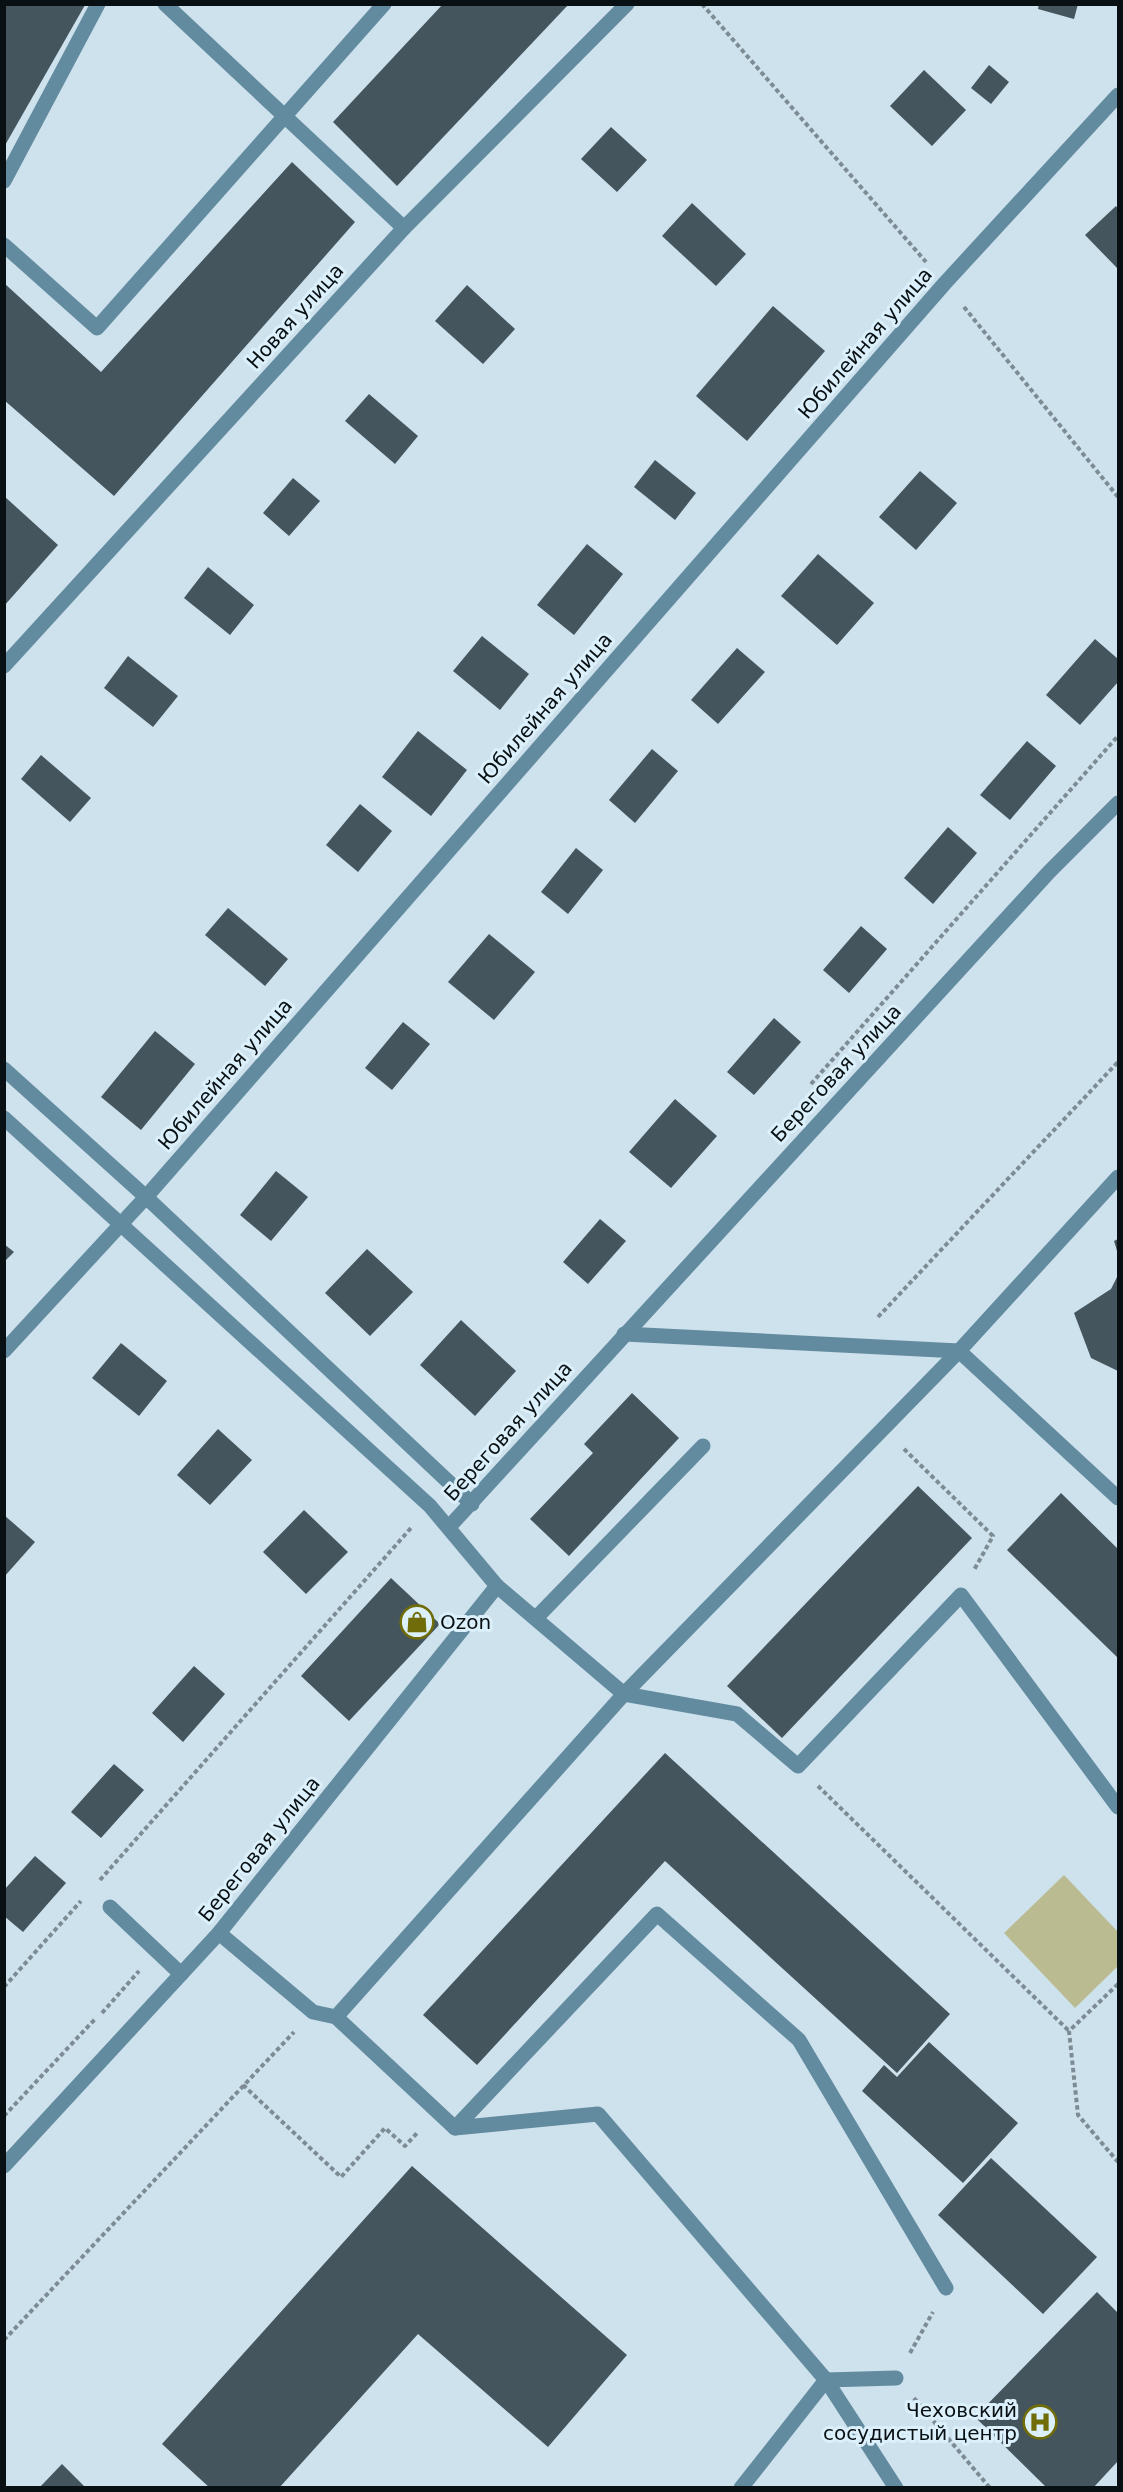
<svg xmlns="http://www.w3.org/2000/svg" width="1123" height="2492" font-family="'DejaVu Sans',sans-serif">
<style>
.green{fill:#bbbb91}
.building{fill:#44555e}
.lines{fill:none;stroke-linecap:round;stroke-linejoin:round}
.path{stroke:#7d8c94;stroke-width:4;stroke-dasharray:4.5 3;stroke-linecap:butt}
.minor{stroke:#638b9f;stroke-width:15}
.labels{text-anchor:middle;stroke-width:6;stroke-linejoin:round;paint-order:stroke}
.street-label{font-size:20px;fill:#091014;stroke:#dbf0fa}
.poi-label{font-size:20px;fill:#091014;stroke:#dbf0fa;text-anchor:start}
</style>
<rect width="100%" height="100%" fill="#cee2ed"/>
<path class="green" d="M1064,1875L1118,1932V1966L1075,2008L1004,1933Z"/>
<g class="building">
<path d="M443,4H569L397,186L333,122Z"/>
<path d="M1039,4H1078L1074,19L1038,9Z"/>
<path d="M4,5H85L4,147Z"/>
<path d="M989,65L1009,82L991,104L971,88Z"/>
<path d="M924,70L966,110L932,146L890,106Z"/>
<path d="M611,127L647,160L617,192L581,159Z"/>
<path d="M292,162L355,222L114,496L4,400V283L101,372Z"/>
<path d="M692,203L746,254L716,286L662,236Z"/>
<path d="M1116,206L1118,209V269L1085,235Z"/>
<path d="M467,285L515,329L483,364L435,321Z"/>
<path d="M773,306L825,351L747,441L696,396Z"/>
<path d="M369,394L418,436L395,464L345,421Z"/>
<path d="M655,460L696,493L675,520L634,487Z"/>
<path d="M920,471L957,503L916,550L879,517Z"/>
<path d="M293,478L320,501L289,536L263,513Z"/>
<path d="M4,496L58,545L4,606Z"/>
<path d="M587,544L623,574L574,635L537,605Z"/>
<path d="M818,554L874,603L837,645L781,596Z"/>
<path d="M208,567L254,605L230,635L184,598Z"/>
<path d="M482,636L529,674L500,710L453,671Z"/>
<path d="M1095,639L1118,659V682L1080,725L1046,695Z"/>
<path d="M737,648L765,672L718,724L691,700Z"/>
<path d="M128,656L178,696L153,727L104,688Z"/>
<path d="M418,731L467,770L431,816L382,777Z"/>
<path d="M1027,741L1056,766L1010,820L980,795Z"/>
<path d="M652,749L678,771L635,823L609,800Z"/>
<path d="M41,755L91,798L70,822L21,779Z"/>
<path d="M360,804L392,831L358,872L326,845Z"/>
<path d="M948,827L977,853L933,904L904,878Z"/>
<path d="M576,848L603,870L568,914L541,892Z"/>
<path d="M228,908L288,959L265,986L205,935Z"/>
<path d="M861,926L887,949L849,993L823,970Z"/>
<path d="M489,934L535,972L494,1020L448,982Z"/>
<path d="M774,1018L801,1042L754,1095L727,1072Z"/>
<path d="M403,1022L430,1044L392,1090L365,1068Z"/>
<path d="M155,1031L195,1064L141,1130L101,1097Z"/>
<path d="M675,1099L717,1136L671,1188L629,1152Z"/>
<path d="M276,1171L308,1197L271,1241L240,1215Z"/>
<path d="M600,1219L626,1241L588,1284L563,1262Z"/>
<path d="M1118,1239V1254L1114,1241Z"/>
<path d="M4,1244L14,1252L4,1262Z"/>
<path d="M367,1249L413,1292L370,1336L325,1293Z"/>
<path d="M1118,1275V1371L1091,1358L1074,1313L1111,1289Z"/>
<path d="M461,1320L516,1371L475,1416L420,1365Z"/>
<path d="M121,1343L167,1381L139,1416L92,1378Z"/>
<path d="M632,1393L679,1438L569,1556L530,1519L593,1453L584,1444Z"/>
<path d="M218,1429L252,1460L210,1505L177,1475Z"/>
<path d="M918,1486L972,1538L782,1738L727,1686Z"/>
<path d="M1061,1493L1118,1549V1658L1007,1550Z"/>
<path d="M304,1510L348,1552L306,1594L263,1552Z"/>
<path d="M4,1515L35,1542L4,1577Z"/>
<path d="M391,1578L440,1624L349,1721L301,1676Z"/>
<path d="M194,1666L225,1694L183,1742L152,1713Z"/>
<path d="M665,1753L950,2014L897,2073L665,1861L477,2065L423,2015Z"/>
<path d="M114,1764L144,1790L101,1838L71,1812Z"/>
<path d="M35,1856L66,1883L23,1932L4,1916V1890Z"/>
<path d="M929,2042L1018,2123L963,2183L862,2091L884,2065L897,2077Z"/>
<path d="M991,2158L1097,2257L1043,2314L938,2215Z"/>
<path d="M412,2166L627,2355L548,2447L418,2334L279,2488H210L162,2444Z"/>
<path d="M1097,2292L1118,2313V2461L1093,2488H1047L975,2417Z"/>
<path d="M62,2464L86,2488H39Z"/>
</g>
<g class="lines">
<g class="path">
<path d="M702,4L926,262"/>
<path d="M964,307L1118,497"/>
<path d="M811,1084L1118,736"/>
<path d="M878,1317L1118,1062"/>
<path d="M904,1449L993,1536L974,1570"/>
<path d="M818,1786L1069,2031"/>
<path d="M100,1880L411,1528"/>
<path d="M1118,1984L1069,2031L1078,2115L1118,2162"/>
<path d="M4,1987L81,1901"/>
<path d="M102,2013L139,1971"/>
<path d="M243,2085L341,2177L385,2128L405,2146L417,2133"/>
<path d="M4,2116L96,2018"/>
<path d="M4,2340L294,2032"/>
<path d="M910,2353L933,2312"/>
<path d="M914,2398L990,2488"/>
</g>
<g class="minor">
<path d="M165,4L404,228"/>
<path d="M4,181L98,4"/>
<path d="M4,245L97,328L384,4"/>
<path d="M4,666L404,228L627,4"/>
<path d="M4,1069L146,1197L472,1504"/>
<path d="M4,1118L430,1506L497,1586L219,1933L4,2166"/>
<path d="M624,1334L959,1351L1118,1498"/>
<path d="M4,1351L146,1197L945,283L1118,95"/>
<path d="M449,1527L1049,872L1118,803"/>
<path d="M497,1586L624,1694L737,1714L798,1766L961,1595L1118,1807"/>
<path d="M536,1618L703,1446"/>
<path d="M110,1907L181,1974"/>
<path d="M219,1933L313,2012L336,2017L455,2128L657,1914L799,2040L946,2288"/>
<path d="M336,2017L624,1694L959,1351L1118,1177"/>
<path d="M455,2128L598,2114L826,2380L896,2488"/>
<path d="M741,2488L826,2380L896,2378"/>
</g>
</g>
<defs>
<g id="shop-ring" transform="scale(1.725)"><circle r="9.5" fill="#dbf0fa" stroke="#6f6c09" stroke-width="1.5"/><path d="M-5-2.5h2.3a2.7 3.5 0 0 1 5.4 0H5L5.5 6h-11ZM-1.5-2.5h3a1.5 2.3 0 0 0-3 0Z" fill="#6f6c09"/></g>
<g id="hospital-ring" transform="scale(1.725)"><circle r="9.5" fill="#dbf0fa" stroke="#6f6c09" stroke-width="1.5"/><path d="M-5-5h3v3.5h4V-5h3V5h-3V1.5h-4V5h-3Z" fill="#6f6c09"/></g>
</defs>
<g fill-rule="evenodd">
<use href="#shop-ring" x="417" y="1622"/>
<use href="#hospital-ring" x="1040" y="2422"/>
</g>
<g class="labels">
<g class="street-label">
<text transform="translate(295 316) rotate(-48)" y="7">Новая улица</text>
<text transform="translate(865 343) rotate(-49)" y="7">Юбилейная улица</text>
<text transform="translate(545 708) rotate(-49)" y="7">Юбилейная улица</text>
<text transform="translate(836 1073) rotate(-47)" y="7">Береговая улица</text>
<text transform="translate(225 1074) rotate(-49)" y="7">Юбилейная улица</text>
<text transform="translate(508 1431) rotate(-48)" y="7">Береговая улица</text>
<text transform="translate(259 1849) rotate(-51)" y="7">Береговая улица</text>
</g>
<g class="poi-label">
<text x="440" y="1629">Ozon</text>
<text x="1017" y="2417" text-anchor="end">Чеховский<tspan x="1017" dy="23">сосудистый центр</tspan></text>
</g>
</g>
<rect width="1123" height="2492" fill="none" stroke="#091014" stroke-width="12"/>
</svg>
